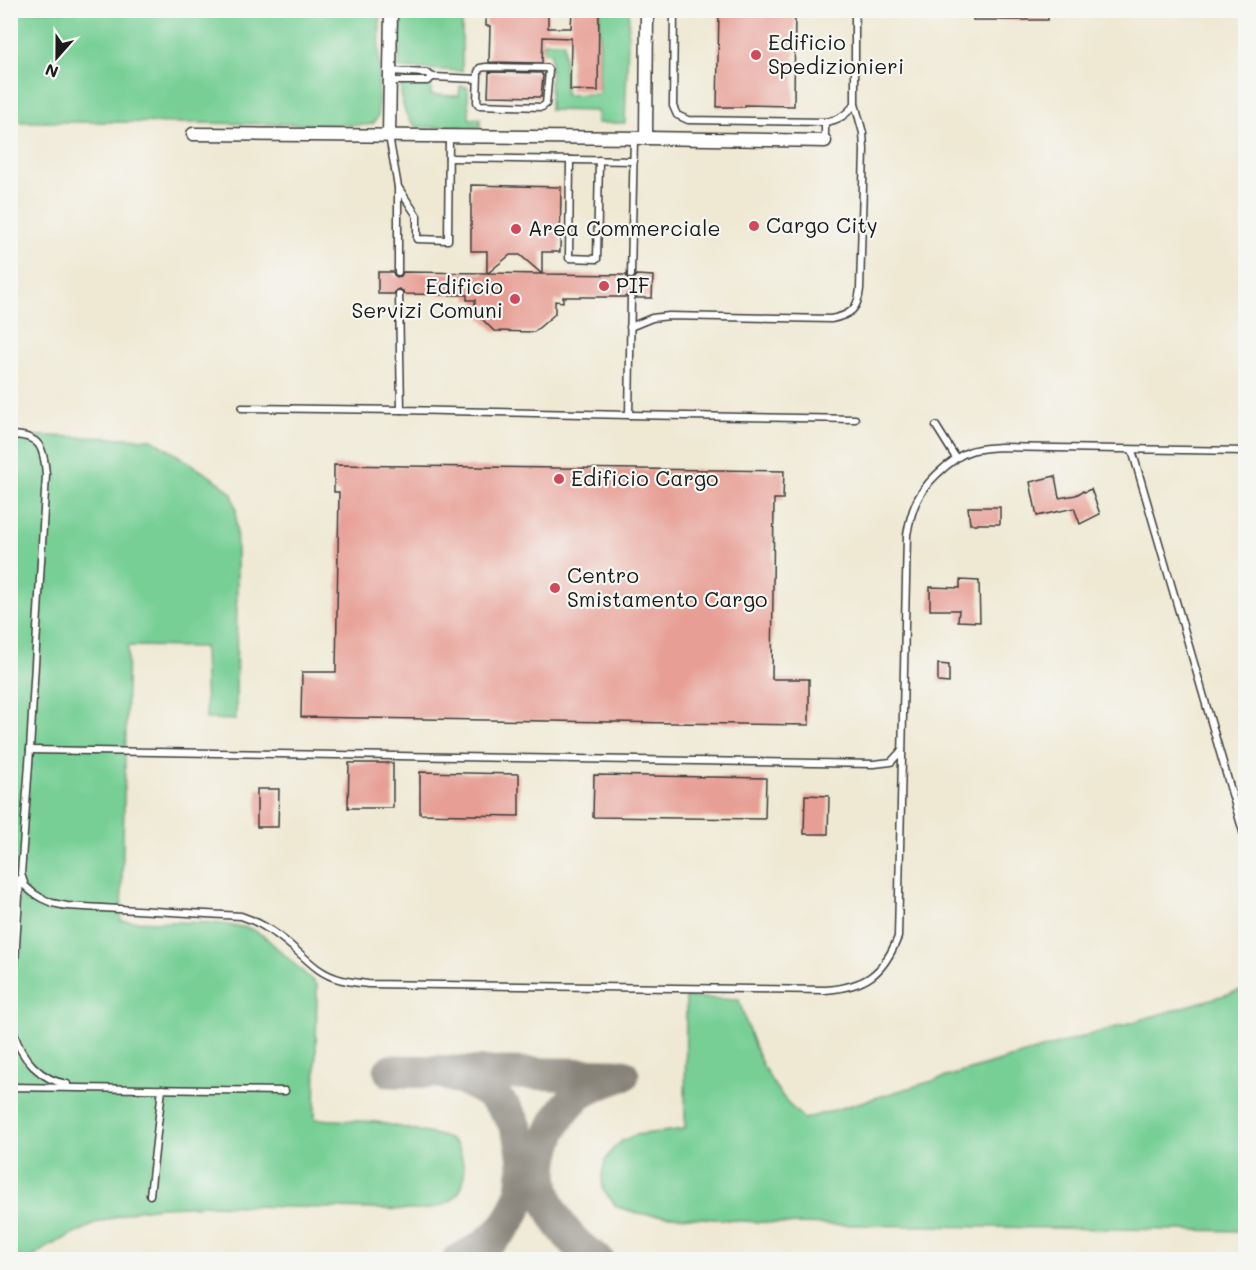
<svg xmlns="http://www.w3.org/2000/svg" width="1256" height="1270" font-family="Mali,sans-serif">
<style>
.green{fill:#77cf95;stroke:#4a7658;stroke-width:1.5}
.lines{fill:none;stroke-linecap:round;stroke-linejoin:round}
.taxiway{stroke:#868278;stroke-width:33}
.building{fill:#e79f95;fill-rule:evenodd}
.service-casing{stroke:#3c3b38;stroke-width:9}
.minor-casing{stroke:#3c3b38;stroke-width:15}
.service{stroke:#fff;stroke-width:6}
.minor{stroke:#fff;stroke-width:12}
.poi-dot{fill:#d1495b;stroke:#f6f6f2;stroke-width:2}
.labels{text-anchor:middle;stroke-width:4.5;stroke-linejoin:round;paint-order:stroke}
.poi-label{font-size:21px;fill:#1c1c1c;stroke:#f6f6f2;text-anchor:start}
</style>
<rect width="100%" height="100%" fill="#f6f6f2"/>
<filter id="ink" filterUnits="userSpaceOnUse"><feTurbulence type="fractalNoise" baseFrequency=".0167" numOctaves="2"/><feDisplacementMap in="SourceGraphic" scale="12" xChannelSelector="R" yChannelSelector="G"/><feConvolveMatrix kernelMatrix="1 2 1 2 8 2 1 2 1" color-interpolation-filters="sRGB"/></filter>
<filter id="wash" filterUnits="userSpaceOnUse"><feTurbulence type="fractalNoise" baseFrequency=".008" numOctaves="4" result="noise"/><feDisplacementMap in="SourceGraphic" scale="24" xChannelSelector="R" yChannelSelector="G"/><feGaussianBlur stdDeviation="1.35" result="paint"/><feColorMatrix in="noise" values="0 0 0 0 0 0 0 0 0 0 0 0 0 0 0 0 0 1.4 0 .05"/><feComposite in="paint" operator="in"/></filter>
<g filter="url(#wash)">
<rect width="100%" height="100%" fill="#efe9d4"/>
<g class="green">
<path d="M10,11H380L378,116L374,123L368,125L110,122H11Z"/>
<path d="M400,11H462V71L399,68Z"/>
<path d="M600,11H629L625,123H597V111L550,110L551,53L544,52V42H564L565,95L599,94Z"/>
<path d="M404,84L431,85V95L459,96L460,86L467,87L468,90L469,119L480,118V127H417C403,118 401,100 401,85Z"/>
<path d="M11,435L152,439L219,482L232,494L236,509L237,561L236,720L206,719L204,647L128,646L121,921L214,923L249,928L264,936L317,985L315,1119L377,1122L441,1136C447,1138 453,1140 457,1146C460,1149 461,1155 462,1159C466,1173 465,1189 453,1199C442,1208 429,1209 416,1210L208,1205L161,1207L137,1210L97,1223L51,1245L30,1259L11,1260Z"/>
<path d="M1245,989V1231L788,1224L641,1214L617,1207L603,1190L602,1175L605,1161L613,1149L622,1141L635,1135L685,1129L686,997L739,1000C753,1047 766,1086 804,1119Z"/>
</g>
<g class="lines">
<g class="taxiway">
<path d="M390,1071L615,1075"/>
<path d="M441,1072C463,1079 485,1086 501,1104C529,1135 531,1187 509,1221C496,1239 478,1251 458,1260"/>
<path d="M598,1260C568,1242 544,1210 542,1174C542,1165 544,1155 546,1147C551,1128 562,1109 577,1096C590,1086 607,1081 623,1075"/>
</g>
</g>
<g id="blocks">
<g class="building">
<path d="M486,10H548V28H571L572,10H599L598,91L570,90L571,38L543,37L542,63L489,62L490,26H486Z"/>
<path d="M719,10H795L794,106L745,105V107H717Z"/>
<rect x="973" y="10" width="75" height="10"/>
<path d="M489,72L542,73V75H543L541,97L488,96Z"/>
<path d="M471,185L561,187L560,252H542V274L626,275L628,279L631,280L635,278L636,275L653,276L652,298H636L634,293L631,292L627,294L626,297H563V302L555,301V314L534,332L494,331L475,312V300H467V295L404,294L403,291L399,289L396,290L394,294H378V272H393L394,275L397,277L401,276L403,272L487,273V251H471ZM510,255H520L542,274L488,273Z"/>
<path d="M334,465L784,471L783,499H774L772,679H809V725L301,717L302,672H336L339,492H334Z"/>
<path d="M1055,476L1059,498L1076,495L1083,491L1084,492L1091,489L1100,514L1080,524L1074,508L1037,516L1030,482Z"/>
<path d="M968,507H1000V524H970Z"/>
<path d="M960,580L979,581L980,622L958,621L959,610H930V587L960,588Z"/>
<path d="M938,664L949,665V683L938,682Z"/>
<path d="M349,763H393V808H348Z"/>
<path d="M420,772L519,774V816L420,814Z"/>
<path d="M594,775L766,778L765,819L593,817Z"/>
<path d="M257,789H279L278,827H257Z"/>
<path d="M805,795L829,796L828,834H804Z"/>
</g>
</g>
</g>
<g filter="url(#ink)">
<use href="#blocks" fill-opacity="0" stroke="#3c3b38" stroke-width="1.5"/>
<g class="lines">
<g class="service-casing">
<g id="service">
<path d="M674,10L673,106L677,115L688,120L825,122C839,120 846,115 855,104"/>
<path d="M486,67L547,68L549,71L546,104L542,107L479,105L477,102L478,72L480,68Z"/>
<path d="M390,71L426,73L433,77L477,79"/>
<path d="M390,81H427L433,77"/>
<path d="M825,122V141"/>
<path d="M389,136L398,187V272"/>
<path d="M449,158L634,161"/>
<path d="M570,160L569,258L597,259L599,160"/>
<path d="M398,187L417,216V239L448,240L449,136"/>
<path d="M631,275L634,138"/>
<path d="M399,294L401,410L629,415L631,297"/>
<path d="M630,327L652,318L669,316L831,319C851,315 858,309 860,289L864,150L863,133L855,104V10"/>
<path d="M242,408L401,410"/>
<path d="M629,415L855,419"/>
<path d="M936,426L956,458"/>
<path d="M10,435C40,435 44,447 46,475L30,750L21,874L25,886L33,893L41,898L52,903L67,906L241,916C263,923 280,936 297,951C304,957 311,964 318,969C333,980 350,982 368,984L825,990C865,987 883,975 898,937L907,535C912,504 921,487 945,467C953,461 959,455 968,452C978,448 990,448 1001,447L1246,451"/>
<path d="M1132,450L1246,842"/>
<path d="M30,750L874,764L891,762L902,750"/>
<path d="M20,879L12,1012C13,1019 12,1026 14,1032C20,1058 41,1080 67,1084"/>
<path d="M10,1087L285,1091"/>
<path d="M150,1195L162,1089"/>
</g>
</g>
<g class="minor-casing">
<g id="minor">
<path d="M193,134L646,138L825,141"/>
<path d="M389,135L391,10"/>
<path d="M646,138L647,10"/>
</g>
</g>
<use href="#service" class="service"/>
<use href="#minor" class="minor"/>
</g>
</g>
<g class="poi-dot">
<circle cx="756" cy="55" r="6"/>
<circle cx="754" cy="226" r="6"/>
<circle cx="516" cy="229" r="6"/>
<circle cx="604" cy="286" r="6"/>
<circle cx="515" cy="299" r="6"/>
<circle cx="559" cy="479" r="6"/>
<circle cx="555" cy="588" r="6"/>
</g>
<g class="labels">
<g class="poi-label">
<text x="768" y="50">Edificio<tspan x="768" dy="24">Spedizionieri</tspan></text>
<text x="766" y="233">Cargo City</text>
<text x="528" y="236">Area Commerciale</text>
<text x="616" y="293">PIF</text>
<text x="503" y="294" text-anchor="end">Edificio<tspan x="503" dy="24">Servizi Comuni</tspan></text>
<text x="571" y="486">Edificio Cargo</text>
<text x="567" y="583">Centro<tspan x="567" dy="24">Smistamento Cargo</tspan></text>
</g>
</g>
<rect width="1256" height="1270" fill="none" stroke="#f6f6f2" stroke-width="36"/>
<g transform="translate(57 57) rotate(201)" stroke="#f6f6f2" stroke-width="4.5" paint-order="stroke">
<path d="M0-4.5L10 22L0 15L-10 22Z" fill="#1c1c1c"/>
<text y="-9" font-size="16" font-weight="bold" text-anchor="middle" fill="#1c1c1c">N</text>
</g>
</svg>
